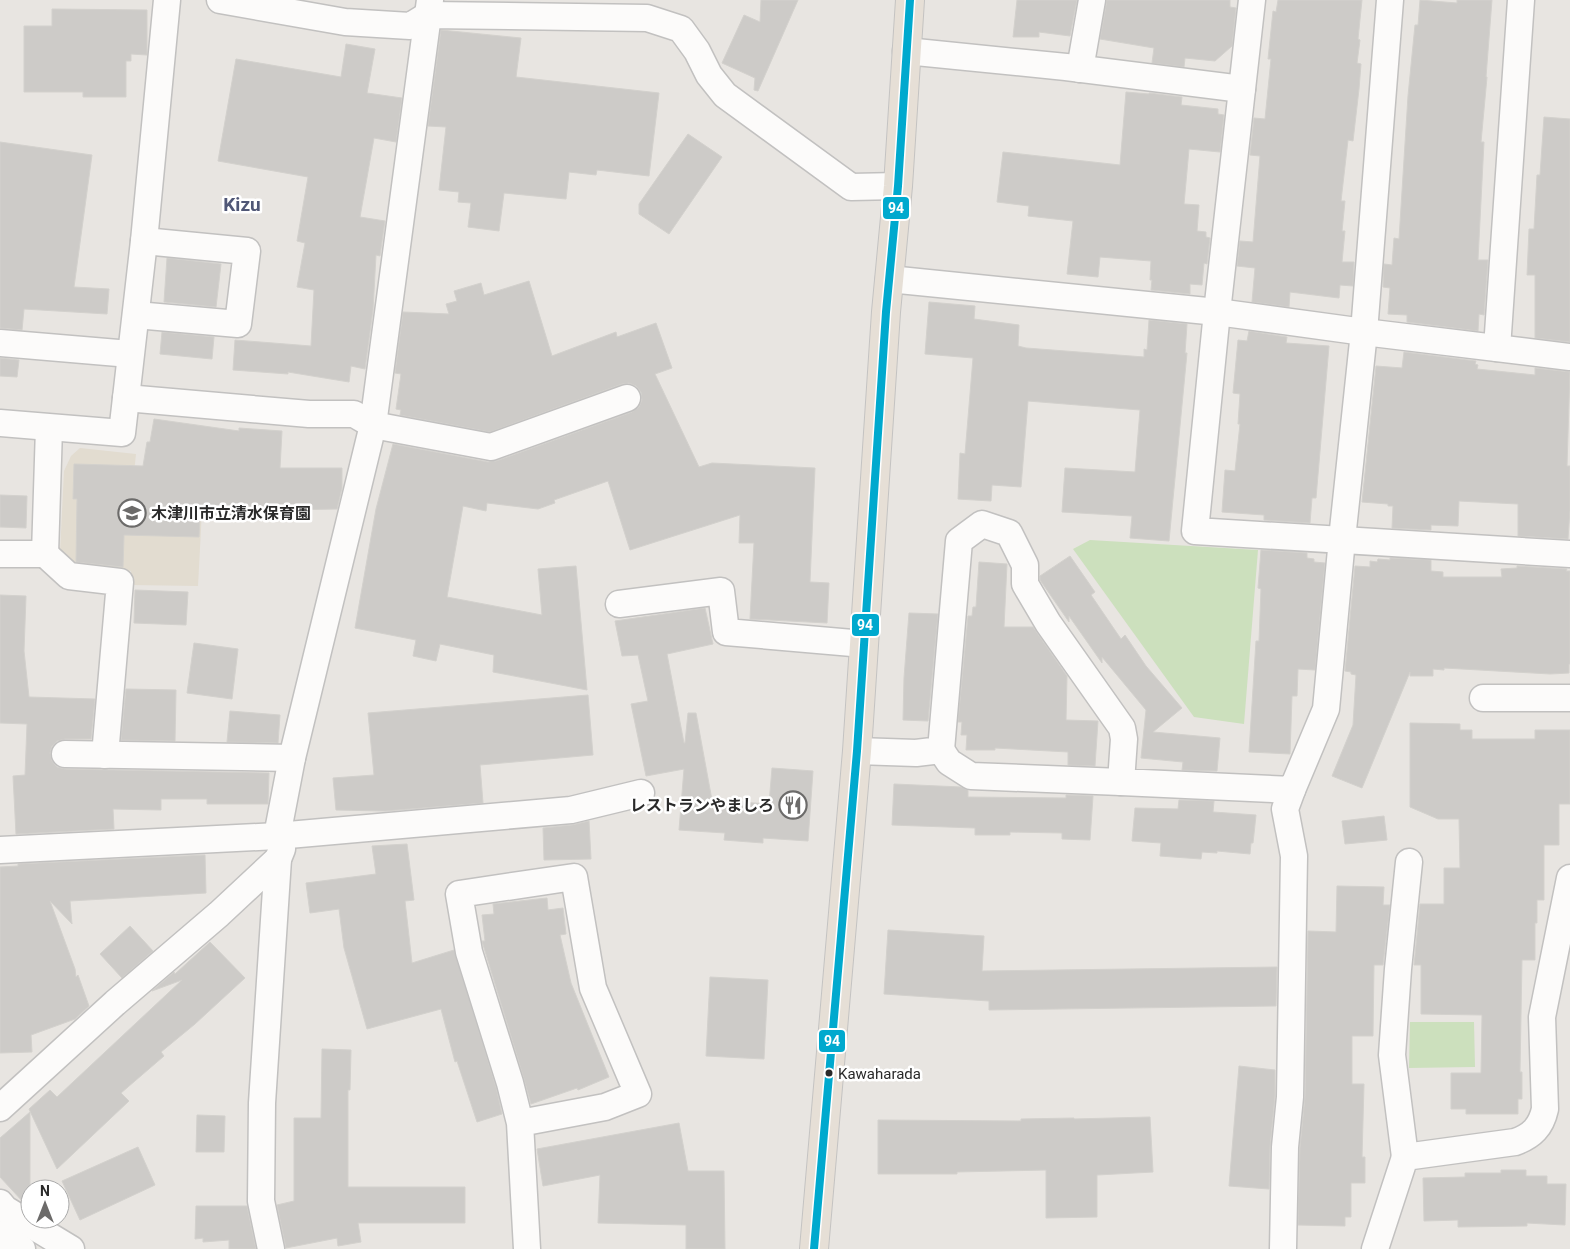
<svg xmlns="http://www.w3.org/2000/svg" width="1570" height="1249" font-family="Roboto,'Noto Sans JP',sans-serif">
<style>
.education{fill:#e2dcd0}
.green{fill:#cce0bd}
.building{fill:#cdcbc8;stroke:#d3d1cd}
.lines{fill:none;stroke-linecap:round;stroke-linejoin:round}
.minor-casing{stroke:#c2c1c0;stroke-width:29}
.trunk-casing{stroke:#c4c3c2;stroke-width:30}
.minor{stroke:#fcfbfa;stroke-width:26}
.trunk{stroke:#e6dfd6;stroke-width:28}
.bus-1-casing{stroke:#fff;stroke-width:11}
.bus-1{stroke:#00a9ce;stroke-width:8}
.bus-dot{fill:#2a2a2a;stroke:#fff;stroke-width:2}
.labels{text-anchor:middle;stroke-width:5;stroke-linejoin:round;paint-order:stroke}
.bus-label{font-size:15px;fill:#2a2a2a;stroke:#fff;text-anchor:start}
.poi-label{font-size:16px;font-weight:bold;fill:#2a2a2a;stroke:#fff;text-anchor:start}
.quarter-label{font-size:19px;font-weight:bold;fill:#505776;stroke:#fff}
.line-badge{stroke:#fff;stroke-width:2}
.badge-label{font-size:14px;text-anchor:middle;font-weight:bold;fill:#fff}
</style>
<rect width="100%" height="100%" fill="#e8e5e1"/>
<path class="education" d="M80,448L136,454L134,473H204L198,586L130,585L131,571L72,567L60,553L64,471L71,456Z"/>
<g class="green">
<path d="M1090,540L1258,550L1244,724L1194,717L1073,549Z"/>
<path d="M1410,1022H1474L1475,1067L1409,1068Z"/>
</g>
<g class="building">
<path d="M761,0H798L758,91L754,90L755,78L722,63L744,15L760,22Z"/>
<path d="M1017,0H1077L1070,36L1039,32V37H1013Z"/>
<path d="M1107,0H1230V7L1236,8L1232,46L1215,61L1185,58L1184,67L1152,63L1154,48L1100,39Z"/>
<path d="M1278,0H1362L1358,39L1360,40L1357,63L1361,64L1359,89L1353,141L1348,140L1341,201H1345L1342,231H1345L1342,262H1354L1353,286L1340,285L1339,298L1290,292L1289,307L1252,302L1255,268L1237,266L1240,241L1253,242L1260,156L1250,155L1254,118L1265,119L1271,59H1268L1273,11L1276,12Z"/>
<path d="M1420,0L1457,3V0H1492L1486,77H1487L1481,142H1484L1478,260H1488L1484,315L1479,314L1478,331L1407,322V315L1388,314L1390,288L1383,287L1384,264L1392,265L1394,238L1399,239L1408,96L1415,25H1418Z"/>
<path d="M52,9L147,10V55L131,54V61H126V97H83V92H24V26H52Z"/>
<path d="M441,30L521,38L516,77L659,93L649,176L597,170L596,175L569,172L566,199L504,193L499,231L468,227L471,203L458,202L459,192L439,190L446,127L428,126Z"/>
<path d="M346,44L375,49L367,93L402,98L396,142L374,138L360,217L385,221L380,256L376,255L373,310L365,369L351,366L349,382L288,372V374L233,370L235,340L311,346L314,290L297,287L305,243L297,241L308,177L218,161L236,59L341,77Z"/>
<path d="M1126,92L1149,94V93L1182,97L1181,105L1218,109V114L1224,115L1220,152L1189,149L1184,204L1199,205L1197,231L1206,232V237L1210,238L1207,264L1204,263L1202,285L1190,284V294L1151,290L1152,280H1150L1151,261L1100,257L1098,277L1067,274L1073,221L1028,216L1029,206L997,202L1003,152L1120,165Z"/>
<path d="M1544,117L1570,119V342L1535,338V275H1527L1529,229H1534L1537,175H1540Z"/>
<path d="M688,134L722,157L669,234L639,214V204Z"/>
<path d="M0,142L92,155L74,287L109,289L107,314L24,309L22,330L0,328Z"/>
<path d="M167,258L221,264L216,307L164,302Z"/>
<path d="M529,281L552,356L616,332L617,337L656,323L672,368L655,374L699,467L712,463L815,468L810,582L829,583L827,623L750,619L754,543H739L740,515L630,550L608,481L554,500L555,503L538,509L487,503L486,511L463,506L447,597L542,615L538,569L576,566L587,690L493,672L494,655L440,644L436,661L413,656L416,640L355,628L376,509L393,444L488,462L496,461L632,412L639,407L642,400L641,392L636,386L629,383L622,384L490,432L400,415L401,410L396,409L401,374L395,373L403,312L449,314L446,304L457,301L454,291L481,283L484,295Z"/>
<path d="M929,302L975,306L974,319L1019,325L1018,346L1026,348L1144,357V349L1147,350L1149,320L1187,324L1185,353H1187L1169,541L1130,538L1132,516L1062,512L1065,468L1135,472L1140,410L1028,401L1021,487L992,485L991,501L958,499L960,453L965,454L973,358L925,354Z"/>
<path d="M1249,331L1287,337L1286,343L1329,346L1316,498H1312L1310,523L1264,520V515L1222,512L1225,470L1235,471L1240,424H1238L1240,394L1233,393L1238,340L1247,341Z"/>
<path d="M162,332L214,337L212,359L160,354Z"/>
<path d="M1404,352L1476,361L1475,364L1478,365L1477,369L1535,375V368L1570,372L1567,466H1570V510L1568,539L1518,536V504L1459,501L1458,526L1431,525V530L1392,528L1393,506H1388V504L1362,502L1376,366L1402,368Z"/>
<path d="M0,358L19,360L17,377L0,376Z"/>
<path d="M154,419L239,431V428L282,431L280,468H342V488L337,509L240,511V516H200L199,537L124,535L123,567L76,562L77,499H73L74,464L143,466L147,442H150Z"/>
<path d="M0,495L27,496L26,528L0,527Z"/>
<path d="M1261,550L1307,553V558L1314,559V562L1325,563L1315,670L1298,669L1297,696H1292L1290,754L1249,752L1256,641H1259L1261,589L1258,588Z"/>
<path d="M1070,556L1095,592L1091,595L1121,639L1125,635L1146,666L1182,708L1153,732L1220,738L1217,771L1182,770L1183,762L1141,758L1146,710L1102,657V663L1069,616V622L1040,580V576Z"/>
<path d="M1390,558L1431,560V571L1443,572V577H1502L1501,569L1517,568V566L1567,569L1566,571H1570V664H1569V673L1550,674L1444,668V670L1433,669V676H1410V672L1362,788L1332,776L1353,725L1356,675L1351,674V672L1345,671L1355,566L1370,567V561L1377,562L1378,559L1390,560Z"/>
<path d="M979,562L1007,564L1004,627H1033L1067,676L1066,720L1098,721L1095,766L1068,765V752L995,748V750H966L967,735H961L962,722H958L968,616H972L973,607H976Z"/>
<path d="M135,590L188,592L186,625L134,623Z"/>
<path d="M0,595L26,596L24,651L29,697L95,699L91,739H65L57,741L52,746L50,753L52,761L57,767L65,769L269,773L268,804H207V799H161V810L113,809L114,829L16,834L13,776L25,775L27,724L0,723Z"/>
<path d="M705,608L713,644L667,654L684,743H685L688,713H696L712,800L769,804L772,768L813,771L808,841L763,838V843L724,840L725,833L679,830L684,769L646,776L631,704L648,701L638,655L622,656L615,621Z"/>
<path d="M909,613L938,614L928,721L903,720L904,678Z"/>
<path d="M194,643L238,649L232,699L187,693Z"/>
<path d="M126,689L176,690L175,741L121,740Z"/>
<path d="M588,695L593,755L480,765L483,803L385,811L336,810L333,778L374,775L368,713Z"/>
<path d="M230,711L280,715L278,743L227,742Z"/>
<path d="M1410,723L1460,724V730H1472V739H1535V730H1570V804H1559V845H1544V900H1537V923H1535V960H1522L1520,1072H1522V1099H1518V1114H1466V1109H1451V1073H1481L1482,1015L1421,1014V965H1414L1420,904H1444V868H1460L1459,819H1438L1410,807Z"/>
<path d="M894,784L961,787L968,790V797L1066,798V795L1093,796L1090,840L1062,839V833L1010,832V835H975V828L892,825Z"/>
<path d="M1179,800L1214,801L1213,812L1256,815L1253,843H1251L1250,854L1217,851V853L1202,852L1201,859L1160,856L1161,843L1132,841L1135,808L1178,809Z"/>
<path d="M1384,816L1387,840L1345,844L1342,821Z"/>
<path d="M589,821L591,859L544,860L543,828L572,825Z"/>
<path d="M407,844L414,900L405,901L412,963L454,950L496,1087L502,1114L477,1122L457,1061L455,1062L441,1009L367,1029L344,948L339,909L310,913L306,883L376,874L372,846Z"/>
<path d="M205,855L206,893L70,901L72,924L50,901L75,969L76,977L78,975L89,1006L75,1019L31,1035L32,1052L0,1053V867L18,866V864Z"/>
<path d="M1337,886L1384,887L1383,905H1390L1383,965H1374L1373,1036H1352V1084H1364L1362,1157H1365V1183H1351V1217H1345V1226L1298,1225L1300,1148L1305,1097L1308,931L1336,932Z"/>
<path d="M547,898L548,910L563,908L566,934L560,935L571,983L609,1077L578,1090L577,1088L531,1104L524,1079L484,948L482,941H485L482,915L494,914L493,904Z"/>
<path d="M130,926L153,951L122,978L100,954Z"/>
<path d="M888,930L984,936L982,971L1277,967L1276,1006L989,1010V1001L884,994Z"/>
<path d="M210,942L245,978L195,1024L161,1052L164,1056L121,1093L129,1101L57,1169L29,1109L50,1090L57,1097L182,980L152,991L174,972L175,974Z"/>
<path d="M710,977L768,980L764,1059L706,1056Z"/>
<path d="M322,1049L351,1050L350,1090H348V1187H465V1223H358L361,1242L338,1246L337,1238L286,1248L277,1205L294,1201V1118H321Z"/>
<path d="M1239,1066L1275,1070V1096L1270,1147L1269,1189L1229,1186Z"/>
<path d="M30,1112V1207L24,1203L0,1177V1138Z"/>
<path d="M197,1115L225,1116L224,1152H196Z"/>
<path d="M1150,1117L1153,1172L1097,1175V1217L1046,1218V1170L957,1172V1174H878V1120L1021,1121V1119L1074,1118V1119Z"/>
<path d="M679,1123L688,1171H724L725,1249H686V1225L598,1223L600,1175L543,1186L537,1149Z"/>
<path d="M138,1147L155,1185L80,1220L62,1181Z"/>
<path d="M1501,1170H1526V1176H1547V1184H1566L1565,1225L1527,1223V1226L1458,1227V1220L1424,1221L1423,1178L1465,1177V1173H1501Z"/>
<path d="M196,1206H247L256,1249H229V1240L203,1242V1238L195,1239Z"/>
</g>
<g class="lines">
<g class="minor-casing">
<g id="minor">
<path d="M220,0L345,22L410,26L428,15L647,18L681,29L697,51L709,75L725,95L851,187L898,186"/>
<path d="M1252,0L1217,312L1195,531L1570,554"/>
<path d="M906,51L1066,67L1242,89"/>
<path d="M1080,69L1092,0"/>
<path d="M889,279L1217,312L1364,332L1570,357"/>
<path d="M136,315L238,324L247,251L144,241"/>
<path d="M0,343L130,354"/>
<path d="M1497,348L1521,0"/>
<path d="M126,398L309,414H354L373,425L491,447L627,398"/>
<path d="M0,423L122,433L144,241L167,0"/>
<path d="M0,554H45L49,428"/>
<path d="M45,554L69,576L120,582L105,755"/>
<path d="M619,604L721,591L726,632L864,644"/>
<path d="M1483,698H1570"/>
<path d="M941,750L949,762L971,776L1121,782"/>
<path d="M857,751L916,753L941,750L959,541L982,524L1009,533L1025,565V584L1048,623L1122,728L1124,739L1121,782L1292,790L1326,709L1342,539L1364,332L1390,0"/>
<path d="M65,754L292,758"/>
<path d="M0,850L277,836L571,810L641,793"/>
<path d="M0,1108L115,1003L219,914L278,859"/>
<path d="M520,1123L605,1107L638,1094L593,988L574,877L459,894L469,952L510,1083L520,1123L527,1249"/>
<path d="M1405,1157L1392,1055L1398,969L1409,862"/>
<path d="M0,1203L5,1209L71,1249"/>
<path d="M0,1234L22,1249"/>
<path d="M271,1249L261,1201L262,1103L278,859L282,849L277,836L292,758L373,425L430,0"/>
<path d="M1283,1249L1285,1147L1290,1097L1294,856L1285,809L1292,790"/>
<path d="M1375,1249L1405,1157L1515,1142C1532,1136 1541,1127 1545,1109L1542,1017L1570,878"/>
</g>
</g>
<g class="trunk-casing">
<path id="trunk" d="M814,1249L857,751L886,312L898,186L910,0"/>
</g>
<use href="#minor" class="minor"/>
<use href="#trunk" class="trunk"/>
<g class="bus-1-casing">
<path id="bus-1" d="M814,1249L857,751L886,312L898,186L910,0"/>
</g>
<use href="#bus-1" class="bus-1"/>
</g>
<defs>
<g id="school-ring" transform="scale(1.4375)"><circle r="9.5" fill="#fff" stroke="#6c6b6a" stroke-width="1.5"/><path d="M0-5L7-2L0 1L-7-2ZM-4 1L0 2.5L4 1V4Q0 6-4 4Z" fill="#6c6b6a"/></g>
<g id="restaurant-ring" transform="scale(1.4375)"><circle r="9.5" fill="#fff" stroke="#6c6b6a" stroke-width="1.5"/><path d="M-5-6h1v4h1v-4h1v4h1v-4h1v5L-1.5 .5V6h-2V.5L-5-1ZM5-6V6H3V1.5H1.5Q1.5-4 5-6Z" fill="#6c6b6a"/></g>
</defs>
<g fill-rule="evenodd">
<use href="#school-ring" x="132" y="513"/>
<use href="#restaurant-ring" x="793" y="805"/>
</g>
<circle class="bus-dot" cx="829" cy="1073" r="4.5"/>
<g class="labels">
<g class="bus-label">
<text x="838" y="1079">Kawaharada</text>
</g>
<g class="poi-label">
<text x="151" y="519">木津川市立清水保育園</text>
<text x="774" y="811" text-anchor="end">レストランやましろ</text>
</g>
<g class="quarter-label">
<text x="242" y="211">Kizu</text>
</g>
</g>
<g class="line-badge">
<rect x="882" y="196" width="28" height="24" rx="5" fill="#00a9ce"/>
<rect x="851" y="613" width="29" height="24" rx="5" fill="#00a9ce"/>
<rect x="818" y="1029" width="28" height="24" rx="5" fill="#00a9ce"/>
</g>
<g class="badge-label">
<text x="896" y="213">94</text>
<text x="865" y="630">94</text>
<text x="832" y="1046">94</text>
</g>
<g transform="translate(45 1204)"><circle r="24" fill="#ffffff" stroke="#aaaaaa"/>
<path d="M0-4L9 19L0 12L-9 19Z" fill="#6c6b6a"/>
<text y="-8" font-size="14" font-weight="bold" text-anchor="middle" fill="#2a2a2a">N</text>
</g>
</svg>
